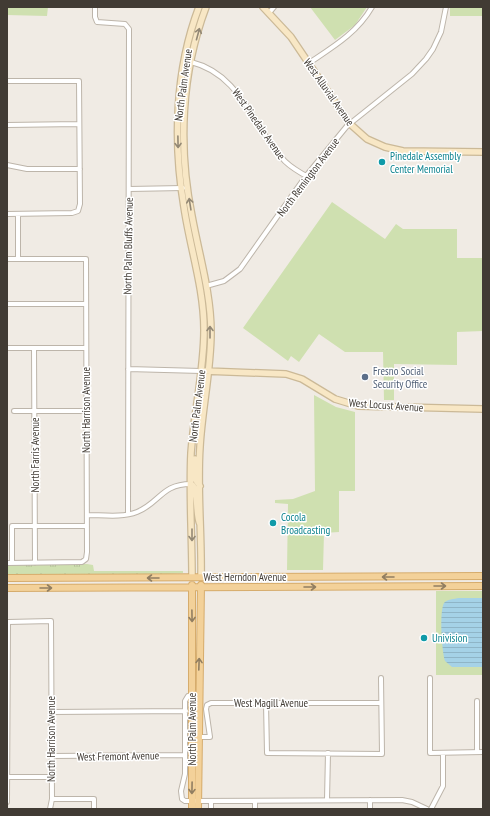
<svg xmlns="http://www.w3.org/2000/svg" width="490" height="816" viewBox="0 0 490 816" font-family="'PT Sans Narrow',sans-serif">
<style>
.grass{fill:#cfe0b0}
.park{fill:url(#park-tufts)}
.water{fill:url(#water-rules)}
.lines{fill:none;stroke-linecap:round;stroke-linejoin:round}
.street-casing{stroke:#bdb5aa;stroke-width:6}
.secondary-casing{stroke:#cbb997;stroke-width:8}
.primary-casing{stroke:#d6ac6c;stroke-width:8}
.street{stroke:#fff;stroke-width:4}
.secondary{stroke:#f8e7c5;stroke-width:5.5}
.primary{stroke:#f3d199;stroke-width:6}
.oneway{stroke:#938875}
.oneway2{stroke:#917e61}
.culture-dot{fill:#0f9aa8;stroke:#fff;stroke-width:1.5}
.service-dot{fill:#5c6f8a;stroke:#fff;stroke-width:1.5}
.labels{text-anchor:middle;stroke-width:3;stroke-linejoin:round;paint-order:stroke}
.street-label{font-size:11px;fill:#413b34;stroke:#fff}
.culture-label{font-size:11px;fill:#0d838f;stroke:#fff;text-anchor:start}
.service-label{font-size:11px;fill:#4e5e75;stroke:#fff;text-anchor:start}
</style>
<defs>
<pattern id="park-tufts" width="24" height="20" patternUnits="userSpaceOnUse"><rect width="24" height="20" fill="#cfe0b0"/><path d="M3 7l-1-3M5 7V3M7 7l1-3M15 17l-1-3M17 17v-4M19 17l1-3" fill="none" stroke="#b3c198"/></pattern>
<pattern id="water-rules" width="6" height="5" patternUnits="userSpaceOnUse"><rect width="6" height="5" fill="#a5d2e7"/><path d="M0 2.5h6" fill="none" stroke="#8fb5c7"/></pattern>
</defs>
<rect width="100%" height="100%" fill="#f0ebe4"/>
<path class="grass" d="M7,7H48L47,16L7,15Z
M310,7H367L355,25L335,40Z
M450,7H483V16H450Z
M332,202L385,239L396,224L403,229H457V258H483V331L457,332V365L394,364V400H384L383,352H345L319,334L299,362L291,356L288,361L243,328Z
M314,395L336,407L355,412V491H339V532L324,533L323,570H287L288,504L275,503V500L293,499L315,491Z
M436,591H483V675H436Z"/>
<path class="park" d="M87,564L93,565L94,571H183V573L168,574L7,575V565Z"/>
<path class="water" d="M459,598H483V667H452L445,661C442,652 439,612 444,603C447,599 454,599 459,598Z"/>
<g class="lines">
<defs>
<path id="street" d="M95,7V17L97,22L125,24L129,29L128,514
M269,13L274,7
M191,62C240,74 252,124 282,158C288,166 298,171 306,176
M309,63C333,47 357,33 372,7
M7,81H79L80,204L78,211L72,213L7,214
M7,125L79,124
M7,165L27,169H80
M129,189L183,188
M18,214V259
M7,259H86L87,552L86,559L82,562L7,563
M206,286L224,281L240,269L306,176L347,126L412,74L426,59L433,49L441,32L446,7
M7,304H86
M7,348H86
M34,348L35,563
M128,369L201,371
M14,411H86
M87,515C102,515 122,518 137,512C160,503 161,484 191,484
M12,563V526H87
M430,678V753L483,752
M193,696H188L185,701V774L181,791L182,799L185,801L402,800L412,802L427,809
M266,703L267,753L382,754L381,678
M51,712L186,711
M199,737H210L206,709L207,705L211,703H381
M477,752V701
M51,756L185,755
M8,777H51
M52,799H94V809
M327,800L328,753
M255,801V809
M7,802L8,622L51,621L52,799L50,809
M211,809V801
M370,809V800
M431,809L443,786V753"/>
<path id="secondary" d="M263,7L291,37L349,123L367,139L385,147L403,151L483,152
M205,371L286,374L302,379L335,399L358,406L483,409
M195,459V479L200,486
M191,484C199,488 195,514 200,524
M192,577C192,536 189,494 191,453C194,412 204,371 204,330C204,288 190,248 184,207C173,142 175,70 199,7
M201,577C202,534 197,490 200,447C202,409 211,371 211,332C211,293 199,255 192,216C178,148 181,73 206,7"/>
<path id="primary" d="M7,578L483,576
M192,585V809
M7,588L483,586
M198,809L201,585"/>
</defs>
<use href="#street" class="street-casing"/>
<use href="#secondary" class="secondary-casing"/>
<use href="#primary" class="primary-casing"/>
<use href="#street" class="street"/>
<use href="#secondary" class="secondary"/>
<use href="#primary" class="primary"/>
</g>
<defs><path id="oneway-shaft" d="M-6 0H5M1.5-3L5.5 0L1.5 3" fill="none" stroke-width="1.6" stroke-linecap="round" stroke-linejoin="round"/></defs>
<g class="oneway">
<use href="#oneway-shaft" transform="translate(198 34) rotate(-75)"/>
<use href="#oneway-shaft" transform="translate(178 142) rotate(89)"/>
<use href="#oneway-shaft" transform="translate(190 204) rotate(-99)"/>
<use href="#oneway-shaft" transform="translate(210 332) rotate(-90)"/>
<use href="#oneway-shaft" transform="translate(192 535) rotate(90)"/>
</g>
<g class="oneway2">
<use href="#oneway-shaft" transform="translate(388 577) rotate(180)"/>
<use href="#oneway-shaft" transform="translate(153 578) rotate(180)"/>
<use href="#oneway-shaft" transform="translate(440 586)"/>
<use href="#oneway-shaft" transform="translate(310 587)"/>
<use href="#oneway-shaft" transform="translate(46 588)"/>
<use href="#oneway-shaft" transform="translate(192 616) rotate(89)"/>
<use href="#oneway-shaft" transform="translate(199 664) rotate(-88)"/>
<use href="#oneway-shaft" transform="translate(192 788) rotate(91)"/>
</g>
<g class="culture-dot">
<circle cx="382" cy="162" r="4"/>
<circle cx="273" cy="523" r="4"/>
<circle cx="424" cy="638" r="4"/>
</g>
<circle class="service-dot" cx="365" cy="377" r="4"/>
<g class="labels">
<g class="street-label">
<text transform="translate(183 85) rotate(-82)" y="4">North Palm Avenue</text>
<text transform="translate(329 92) rotate(55)" y="4">West Alluvial Avenue</text>
<text transform="translate(259 124) rotate(55)" y="4">West Pinedale Avenue</text>
<text transform="translate(308 177) rotate(-53)" y="4">North Remington Avenue</text>
<text transform="translate(128 246) rotate(-89)" y="4">North Palm Bluffs Avenue</text>
<text transform="translate(386 405) rotate(4)" y="4">West Locust Avenue</text>
<text transform="translate(197 406) rotate(-83)" y="4">North Palm Avenue</text>
<text transform="translate(86 410) rotate(-90)" y="4">North Harrison Avenue</text>
<text transform="translate(35 455) rotate(-90)" y="4">North Farris Avenue</text>
<text x="245" y="581">West Herndon Avenue</text>
<text x="271" y="707">West Magill Avenue</text>
<text transform="translate(192 729) rotate(-90)" y="4">North Palm Avenue</text>
<text transform="translate(51 739) rotate(-90)" y="4">North Harrison Avenue</text>
<text transform="translate(118 756) rotate(-1)" y="4">West Fremont Avenue</text>
</g>
<g class="culture-label">
<text x="390" y="160">Pinedale Assembly<tspan x="390" dy="13">Center Memorial</tspan></text>
<text x="281" y="521">Cocola<tspan x="281" dy="13">Broadcasting</tspan></text>
<text x="432" y="642">Univision</text>
</g>
<g class="service-label">
<text x="373" y="375">Fresno Social<tspan x="373" dy="13">Security Office</tspan></text>
</g>
</g>
<rect width="490" height="816" fill="none" stroke="#413b34" stroke-width="16"/>
</svg>
